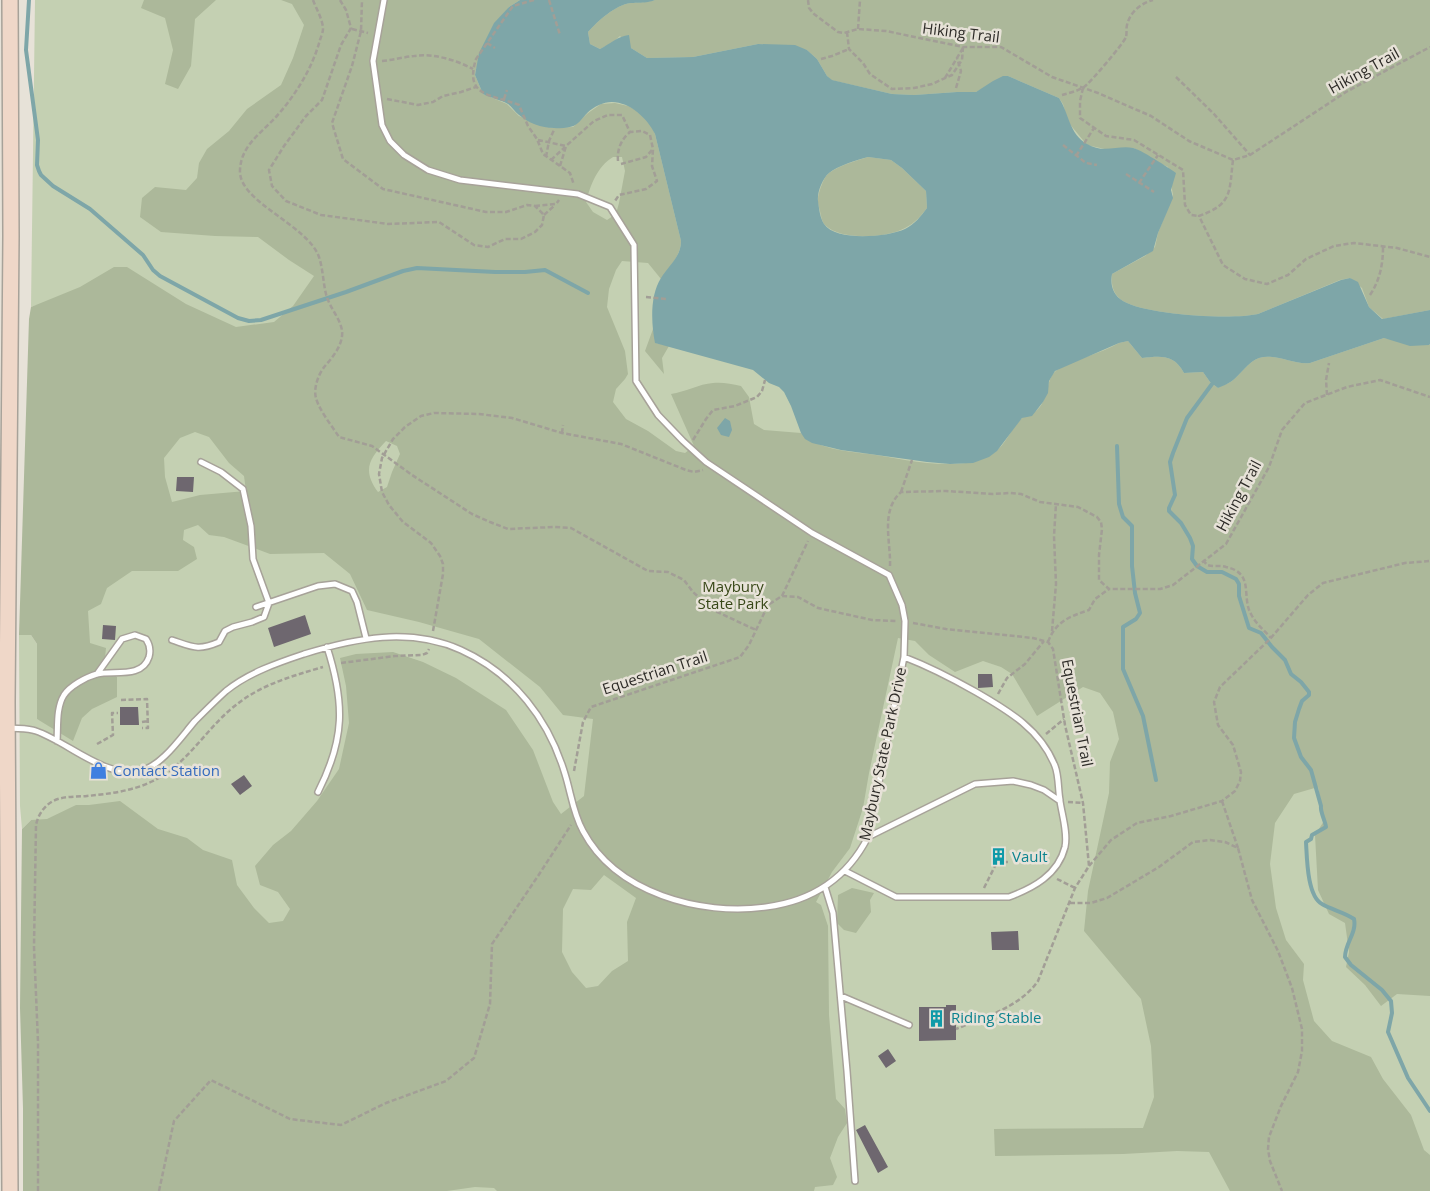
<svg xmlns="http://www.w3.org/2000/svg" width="1430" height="1191" viewBox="0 0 1430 1191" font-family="'Open Sans',sans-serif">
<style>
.green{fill:#c4d0b2}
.forest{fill:#acb89a;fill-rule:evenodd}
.water{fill:#7ea6a8;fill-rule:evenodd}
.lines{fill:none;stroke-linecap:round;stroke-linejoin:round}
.stream{stroke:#7ea6a8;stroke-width:4}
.building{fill:#6e676f}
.lane-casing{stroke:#a7a299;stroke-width:8}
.secondary-casing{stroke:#a7a299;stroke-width:18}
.path{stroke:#a29e96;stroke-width:2.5;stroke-dasharray:5 2.5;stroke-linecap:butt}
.lane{stroke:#fff;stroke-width:5}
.secondary{stroke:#efd7c8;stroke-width:15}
.labels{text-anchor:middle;stroke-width:5;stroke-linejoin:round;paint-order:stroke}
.street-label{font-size:15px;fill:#2d2b27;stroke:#e7e2d8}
.park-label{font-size:15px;fill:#374717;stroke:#e7e2d8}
.shop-label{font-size:15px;fill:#366cbe;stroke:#e7e2d8;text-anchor:start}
.culture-label{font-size:15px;fill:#0d838f;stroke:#e7e2d8;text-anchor:start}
</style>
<rect width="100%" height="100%" fill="#e7e2d8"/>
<path class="green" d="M35,0H1430V1191H43L31,820L22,829L20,806L19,635H31L37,644V719L40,720L37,305L31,307Z"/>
<path class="forest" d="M144,0H216L195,19L191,66L178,89L165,84L173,50L165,18L141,8Z
M281,0H520L509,7L476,69L475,75L483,94L507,104L519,116L552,128L573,127L588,113L601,104L615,103L628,106L638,111L650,123L655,134L681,241C681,256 669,267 661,279L648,263L622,261L616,270L609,289L607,307L625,351L628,374L625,379L616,389L613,402L626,419L648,431L676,451L685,453L694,446L671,394C685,392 699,384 713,383C723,382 731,384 741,386L749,397L754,424L764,430L801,433C813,448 850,452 869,454C905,459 964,475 995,452C1006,444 1011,429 1021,419C1025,415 1033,414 1037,410C1050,398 1045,378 1057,370C1076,358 1100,354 1119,343L1128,341L1142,358C1161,356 1174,354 1184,373L1203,372L1210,382L1218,388C1222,385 1228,384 1232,381C1241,374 1248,362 1259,358C1276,353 1293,365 1310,363L1384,338L1429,345L1430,344V996L1397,994L1381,1006L1365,985L1346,967L1349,952L1345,923L1329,914L1318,890L1315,835L1324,821L1318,787L1294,794L1275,823L1270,864L1276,908L1286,940L1304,964L1303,980L1314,1021L1332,1041L1371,1057L1383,1079L1411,1115L1424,1150L1430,1155V1191H1230L1209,1152L1177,1151L1123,1154L995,1156L994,1129L1143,1128L1154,1097L1151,1046L1141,999L1084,931L1088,891L1109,793L1110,762L1119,739L1113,712L1100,693L1083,687L1037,716L1012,674L1001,667L983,661L955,672L929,655L915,641L898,638L869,773L863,808L850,848L832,872L816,902L821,905L828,926L829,1015L836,1099L845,1109L847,1123L838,1137L830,1158L837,1177L833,1185L815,1187L814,1191H497L494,1188L475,1187L447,1191H23V1108L20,1008L22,829L31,820L47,819L76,805H89L120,801L158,829L187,838L203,850L232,860L237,885L254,908L269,923L283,921L290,909L278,892L260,885L255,866L273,845L291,831L317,801L339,769L349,723L346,686L340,658L356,654L393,652L423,662L456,678L506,710L533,750L553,802L561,814L584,796L593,719L563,715L540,687L479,639L419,622L367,610L350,574L324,553L270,554L224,537L209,535L198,525L184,530L183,540L194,547L197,559L178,571H132L107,588L101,604L88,611L90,643L106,648L104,668L117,677V697L92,709L82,718L73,741L37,719V644L31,635H19L29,319L31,307L80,287L114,267H127L186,304L236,327L274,322L293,306L314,276L289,260L258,237L215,236L161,232L140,217L142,198L155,187L186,190L197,178L199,163L207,149L229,131L247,109L281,85L293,58L304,25L292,4ZM613,157H622L625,171L619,203L616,214L607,220L593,212L586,202C591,184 597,167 613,157ZM195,432L209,437L229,463L244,476L246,491L200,495L172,502L165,477L164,458L180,438ZM386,441L397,446L400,454L392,472L387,487L378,492C362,470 369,459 386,441ZM604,875L636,898L627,922L628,961L612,971L598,986L586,988L572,972L562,952L563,909L573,889L591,890Z
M655,0H1430V310L1383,319L1369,307L1362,288L1350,278L1340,280L1258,314C1232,320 1146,315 1123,301C1113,295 1111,285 1112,274L1145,256L1155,247L1158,233L1173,195L1168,167L1157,162L1134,148L1109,150L1087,145L1068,122L1063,104L1059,98L1008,76L976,92H957L914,95L892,94L831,80L827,76L817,59L807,50L758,44L693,57L647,58L631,48L620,36L612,43L600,49L590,44L588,32C598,21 615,5 631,3C641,2 644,3 655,0Z
M868,157L891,160L902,168L926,191L927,208C921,216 915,223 905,228C887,238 841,241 825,225C822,222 821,216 820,211C818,205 817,199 819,193C821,186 824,177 829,173C840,165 856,161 868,157Z
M653,329L656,343L669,346L662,358L664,374L645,351Z
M852,888L874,893L870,900L871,912L856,933L844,930L837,923L838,895Z"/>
<path class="water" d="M520,0H655C644,4 641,2 631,3C615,5 598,21 588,32L590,44L600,49C610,44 618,36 629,35L631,48L647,58L693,57L758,44L795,45L807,50L817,59L827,76L832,80L892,94L914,95L957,92H976L993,81L1003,76H1008L1059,98C1069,113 1069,134 1087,144C1103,154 1118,145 1133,148C1138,148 1171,169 1176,173L1171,190L1173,198L1158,233L1153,251L1112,274C1110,285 1113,295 1123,301C1146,315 1232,320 1258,314L1341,280L1350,278L1358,282L1369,307L1382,319L1430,310V344L1429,345L1410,346L1384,338L1310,363C1293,365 1276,353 1259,358C1248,362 1241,374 1232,381C1228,384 1222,386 1218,388L1210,382L1203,372L1184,373C1174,354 1161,356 1142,358L1128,341L1119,343L1055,371L1049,381L1048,393L1043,402L1032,416L1022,418L997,451L989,457L973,463L950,464L927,462L841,450L812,443L805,439L801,433L791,406L784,392L779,387L769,383L753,370L655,343C651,323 650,295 661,278C669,265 681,257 681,241L655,134C646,115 621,94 599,105C577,115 586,130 554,128C541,128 529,123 519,115C515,112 512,107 508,104C501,100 491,98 483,94L475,75L479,53L494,23L509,7ZM868,157L891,160L902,168L926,191L927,208C921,216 915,224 905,229C888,237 836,242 824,224C820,218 819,208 818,201C817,193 822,179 829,173C837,166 857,160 868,157Z
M725,418L730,421L732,430L729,437L721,435L717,428Z"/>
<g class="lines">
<path class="stream" d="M29,0L26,50L38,140L37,165L39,171L41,175L53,186L90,209L143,255L153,270L160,276L238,318L249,321L261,320L346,292L403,271L417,268L495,272H525L545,270L588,293
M1212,384L1187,418L1173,453L1170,462L1175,495L1169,508V511L1181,523L1190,538L1193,546L1192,559L1197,566L1207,572H1222L1236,579L1239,584V596L1249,628L1261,633L1272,647L1285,660L1291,674L1301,682L1309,692V695L1302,701L1299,709L1295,722L1294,738L1301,757L1311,770L1321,806C1320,812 1325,820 1326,827L1312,835L1311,839L1306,842C1307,858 1307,896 1322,904C1332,910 1344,912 1354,919C1357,933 1345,943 1345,957L1351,965L1382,990L1391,1001L1392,1013L1388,1032L1408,1078L1430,1111
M1117,446L1119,504L1123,517L1132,526V566L1135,593L1140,613L1136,619L1123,627V669L1143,716L1156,780"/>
</g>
<path class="building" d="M177,477H194L193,492L176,491Z
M305,615L311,634L274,647L268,628Z
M103,625L116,626L115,640L102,639Z
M978,674H992L993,687L978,688Z
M120,707H138L139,725H120Z
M244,775L252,786L240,795L231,784Z
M1018,931L1019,950H992L991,932Z
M946,1005H956V1040L919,1041V1007H946Z
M888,1049L896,1061L886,1068L878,1056Z
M865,1125L888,1167L878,1173L856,1130Z"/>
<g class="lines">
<defs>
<path id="lane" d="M256,607L318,586L335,584L352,591L357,602L366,638
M172,640C193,647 198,651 219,642L225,631L233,627L252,622L264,617L269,603L253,559L251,526L243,489L221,472L201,462
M904,657C930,667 953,679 976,692C1009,711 1041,730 1055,766C1059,776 1058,790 1060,800
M9,728C18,729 28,728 36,731C68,742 104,778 140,771C162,766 181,737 195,721C205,711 216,700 226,691C248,673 277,663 304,654C356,638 409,627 461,650C514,674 549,720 565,774C571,793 573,813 583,831C616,893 700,916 766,907C812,901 847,878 868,837L904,657L905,621L902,605L889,575L812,533L706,462L683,441L658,415L636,381L634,245L610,207L578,194L460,180L428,170L404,155L390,141L382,125L373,61L384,0
M57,741C58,726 56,708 64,695C70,686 86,677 97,674C113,670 142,679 149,657C151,650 150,645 146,639L135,635L122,639L97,674
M318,792C345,739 345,703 327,647
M845,871L896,897H1009C1033,888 1058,875 1065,847C1068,833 1062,815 1060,801L1044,790L1031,785L1013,781L975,784L868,837
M825,887L833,913L847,1071L855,1181
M841,996L909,1025"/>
<path id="secondary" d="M10,0L11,236L7,702L10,1191"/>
</defs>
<use href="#lane" class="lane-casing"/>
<use href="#secondary" class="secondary-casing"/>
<path class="path" d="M313,0C316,8 323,20 323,29C323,32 321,37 320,40C312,69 295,96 275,118C260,134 241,146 240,170C238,202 308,225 319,257C323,269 323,282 326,294C329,308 344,322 342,336C341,347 332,358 325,366C319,373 313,388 316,398C319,410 332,426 339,437L372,446L412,475L472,514L490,522L508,529L554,527L571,528L648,571L668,572L684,580L693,592L713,610L756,630
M340,0L346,10L351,28L341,45L322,100L306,116L284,146L269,170L272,186L286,201L321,215L388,224L439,222L474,245L488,247L505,239H521L535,232L542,225L544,215L535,206L527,205L506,212H486L383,189L343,159L332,123L352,66L361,31L362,0
M534,0L513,6L476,59C464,97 491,94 519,105L528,126L537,139L543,154L570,173L574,185
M549,0L560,35
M808,0L809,8L814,14L838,32L844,33L858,29L886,31L963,47H1001L1052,77L1098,93L1151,116L1189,141L1233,160L1250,155L1346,92L1430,47
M352,29L368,33
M858,29L860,0
M847,32L849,49L863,63L870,74L892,89L914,88L932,84L952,75L962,60L963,47
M487,43L495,48
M821,59L832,56L849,49
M382,61C393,60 404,57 414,56C433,53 456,60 473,69
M1176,77L1214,114L1250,155
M945,78L963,48
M956,88L961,71L957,58
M1083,88L1080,101V118L1106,136L1134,140L1183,170L1185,205L1191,215L1199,216
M1062,95C1069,93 1078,91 1084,87C1090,83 1124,43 1126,37C1127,34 1126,29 1127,25C1130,12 1141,3 1153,0
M387,99L418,105L433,102L443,96L461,92L476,87
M504,99L507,90
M538,140L566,146
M1063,145L1086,163L1097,165
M1076,156L1094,128
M546,157L549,141L554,130
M551,160L565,147
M1233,160C1229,192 1233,204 1199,216L1223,265L1245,279L1267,284L1288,275L1306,259L1334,246L1354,243L1397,248L1430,257
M618,161C617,149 621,140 630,132
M621,164L646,157L652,150
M560,166L566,146L594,121L608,115H622L630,132L642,131L650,135L653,149L652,166L657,181L646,189L619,195L615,201
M1126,174L1154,192
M1139,183L1158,155
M535,206L556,204L559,200
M544,215L555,205
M1370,295C1380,280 1383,264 1383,247
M646,297L666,299
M1327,395L1326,380L1329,363
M562,433L563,425
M693,440L706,419L713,410L735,406L757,397L762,391L765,380
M901,492L912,460
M1203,560L1207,565C1214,567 1220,565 1226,567C1255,573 1241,597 1251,614C1256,624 1264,630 1271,638
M890,566C891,542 880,511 901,492L946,491L993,494L1010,493L1021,494L1040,502L1078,507L1097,517L1101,522L1102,529L1099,555V580L1109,589H1160L1173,585L1226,544L1269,467L1282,430L1305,403L1347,387L1380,380L1430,397
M782,596L808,541
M913,623L946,629L1033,638L1048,642L1053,649L1065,725L1083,803L1089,866L1075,888L1038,981C1020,1007 985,1017 956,1029
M433,631L443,574V564L440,556L431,543L403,522L389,505L382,492L379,474L382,458L393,439L405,427L421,416L434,413L479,414L512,418L562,433L621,444L686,470L694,472L703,470
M1052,631L1056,584L1054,536L1056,504
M1048,642C1056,621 1069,617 1089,610L1095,599L1109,589
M341,663L395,656L422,655L427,653L429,649
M998,694L1007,678L1025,664L1044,641
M121,700L147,699L148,728H142
M142,722L148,721
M1046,734L1064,719
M97,744L113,735L112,713H118
M574,771L583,722L591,707L740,657L749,645L768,605L782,596L798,597L818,608L872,620L897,621
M1222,801L1238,848
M1068,802L1083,803
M1089,866L1111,840L1137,823L1171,816L1222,801L1235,791L1240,781L1241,772L1233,745L1218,725L1214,702L1220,687L1270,639L1308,595L1323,583L1405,563L1430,561
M1057,879L1075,888
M984,888L997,862H1008
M1070,903H1091L1107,898L1159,867L1193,842L1210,840L1225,842L1238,848L1252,900L1278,951L1292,988L1302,1029V1051L1298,1072L1281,1106L1269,1137L1268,1149L1270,1161L1282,1191
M38,1191V1042L34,947L36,825C38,815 44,806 53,801C63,796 75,797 87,796C108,794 133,791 153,781C186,765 204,732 231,709C259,685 289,677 323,667
M159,1191L174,1121L211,1080L290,1119L341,1125L386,1103L446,1081L474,1058L490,1004L492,944L538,876L571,825"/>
<use href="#lane" class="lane"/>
<use href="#secondary" class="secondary"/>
</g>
<defs>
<symbol id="shop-bare" viewBox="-9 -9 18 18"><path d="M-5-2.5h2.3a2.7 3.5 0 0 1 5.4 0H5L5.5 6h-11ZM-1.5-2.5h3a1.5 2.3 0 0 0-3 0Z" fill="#3f7fe0" stroke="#e7e2d8" stroke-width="2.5" paint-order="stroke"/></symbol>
<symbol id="building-bare" viewBox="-9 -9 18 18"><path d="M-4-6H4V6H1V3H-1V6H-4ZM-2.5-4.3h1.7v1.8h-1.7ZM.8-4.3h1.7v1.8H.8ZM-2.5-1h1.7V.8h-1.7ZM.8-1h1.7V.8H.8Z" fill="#0f9aa8" stroke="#e7e2d8" stroke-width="2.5" paint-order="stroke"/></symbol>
</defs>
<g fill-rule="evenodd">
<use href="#shop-bare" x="86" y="758" width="25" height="25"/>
<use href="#building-bare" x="986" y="844" width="25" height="25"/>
<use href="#building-bare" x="924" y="1006" width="25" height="25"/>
</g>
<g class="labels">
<g class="street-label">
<text transform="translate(961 33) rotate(7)" y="5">Hiking Trail</text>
<text transform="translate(1364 71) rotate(-29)" y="5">Hiking Trail</text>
<text transform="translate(1239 496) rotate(-62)" y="5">Hiking Trail</text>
<text transform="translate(655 673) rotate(-18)" y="5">Equestrian Trail</text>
<text transform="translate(1077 713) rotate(79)" y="5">Equestrian Trail</text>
<text transform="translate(883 754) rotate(-78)" y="5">Maybury State Park Drive</text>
</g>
<g class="park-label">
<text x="733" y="592">Maybury<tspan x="733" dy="17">State Park</tspan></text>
</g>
<g class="shop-label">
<text x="113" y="776">Contact Station</text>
</g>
<g class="culture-label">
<text x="1012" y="862">Vault</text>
<text x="951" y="1023">Riding Stable</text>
</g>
</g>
</svg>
